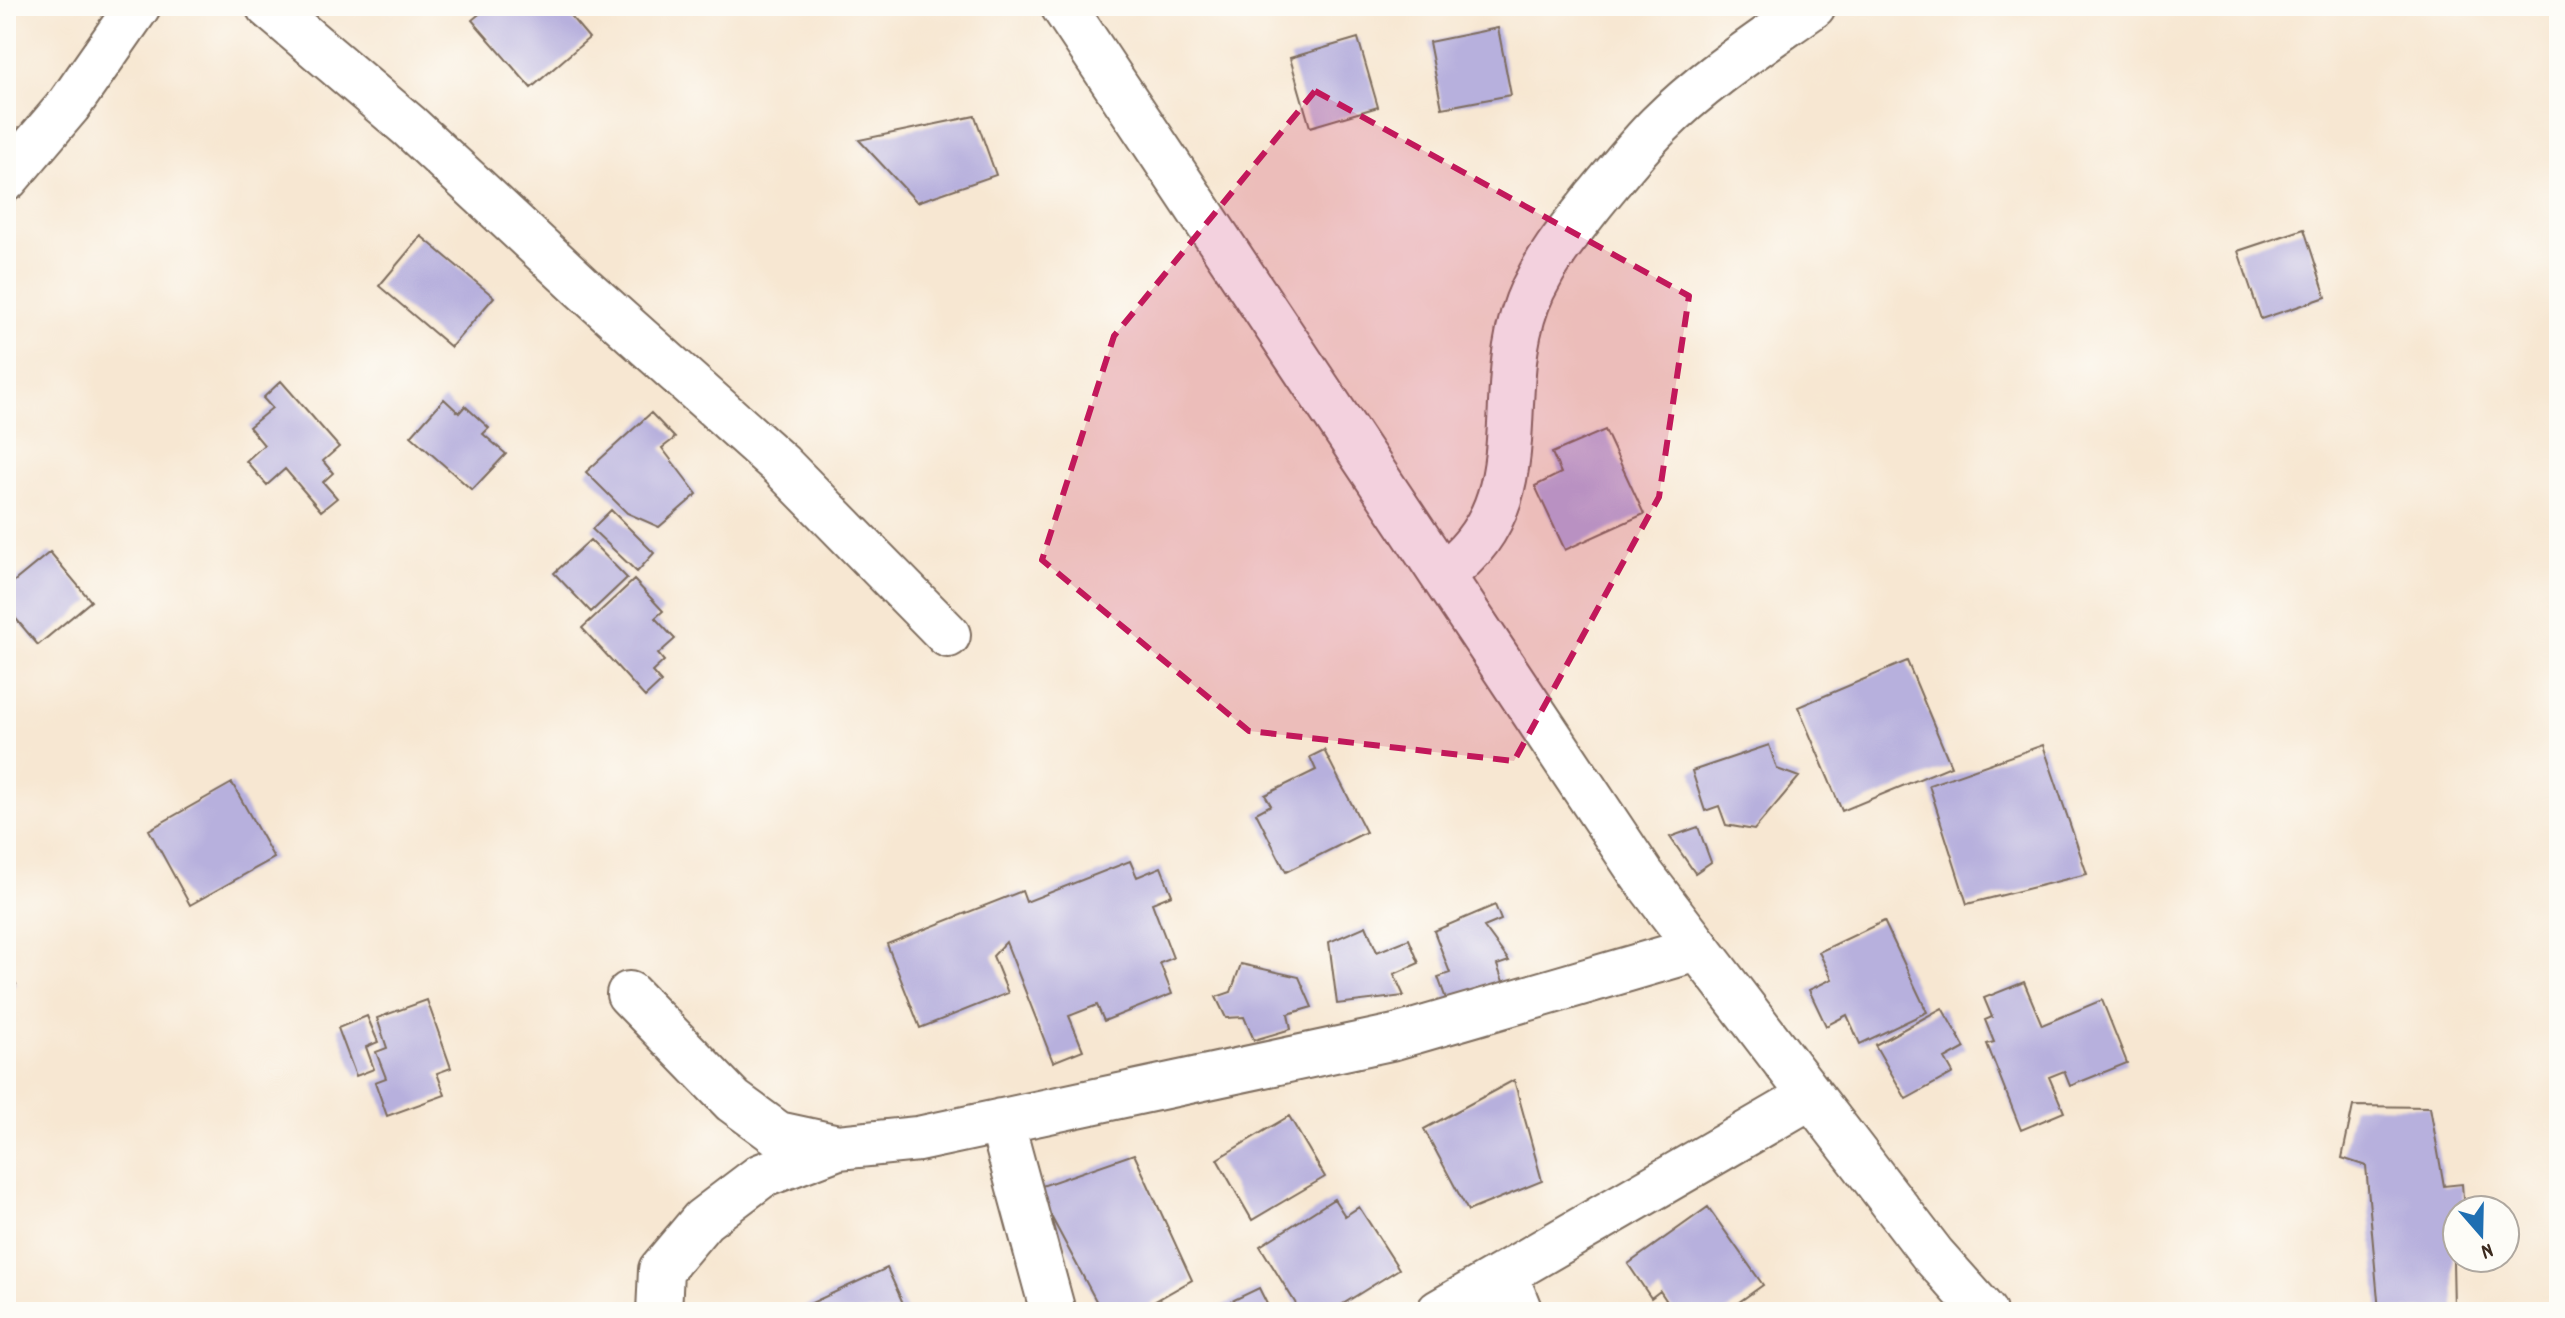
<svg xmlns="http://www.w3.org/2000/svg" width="2565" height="1318" viewBox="0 0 2565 1318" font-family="Dekko,sans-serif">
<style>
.building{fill:#b7b0dd}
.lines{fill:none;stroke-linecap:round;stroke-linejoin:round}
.minor-casing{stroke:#7d6c5d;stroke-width:48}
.minor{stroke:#fff;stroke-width:44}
.marked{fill:#c2185b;fill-opacity:0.2;stroke:#c2185b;stroke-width:6;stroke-dasharray:16 10;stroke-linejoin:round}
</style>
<rect width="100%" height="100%" fill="#fdfcf7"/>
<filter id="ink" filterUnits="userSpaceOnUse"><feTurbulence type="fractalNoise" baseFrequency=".0125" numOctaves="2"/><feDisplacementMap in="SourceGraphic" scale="16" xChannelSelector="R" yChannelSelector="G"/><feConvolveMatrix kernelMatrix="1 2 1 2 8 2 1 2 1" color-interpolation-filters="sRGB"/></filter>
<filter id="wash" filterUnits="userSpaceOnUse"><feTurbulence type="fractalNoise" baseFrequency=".006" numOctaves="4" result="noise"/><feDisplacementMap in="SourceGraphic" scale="32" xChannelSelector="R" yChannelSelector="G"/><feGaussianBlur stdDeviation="1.8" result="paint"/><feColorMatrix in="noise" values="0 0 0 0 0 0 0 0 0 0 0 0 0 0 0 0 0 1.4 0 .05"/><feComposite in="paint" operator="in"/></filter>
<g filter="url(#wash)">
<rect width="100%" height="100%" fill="#f7e7d2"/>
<g id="blocks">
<path class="building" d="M489,6H562L589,38L531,88L472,20Z
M1498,28L1511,95L1442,108L1429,42Z
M1358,38L1378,107L1310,127L1290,58Z
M975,116L996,175L917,202L859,140Z
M2304,229L2326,297L2261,319L2238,251Z
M421,236L494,297L451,347L379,286Z
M281,381L339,447L323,461L333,473L323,482L337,498L321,511L285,469L267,485L246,461L264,445L249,427L272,408L263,398Z
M444,399L459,413L465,406L489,428L483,434L506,454L472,490L411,436Z
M651,413L675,438L662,448L697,494L659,527L627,513L586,472Z
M1605,430L1644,514L1565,550L1535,486L1561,473L1552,453Z
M611,510L654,553L637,572L592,529Z
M590,540L627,578L591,612L554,573Z
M50,552L91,601L38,645L6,607V588Z
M634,580L663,611L655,618L675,639L658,654L664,661L652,672L661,682L645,697L582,628Z
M1907,661L1951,766L1842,811L1798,707Z
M1769,745L1777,769L1799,777L1754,830L1726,825L1719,806L1705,811L1692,771Z
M2043,745L2087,874L1967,904L1929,785Z
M1324,750L1366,832L1286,872L1256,813L1271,805L1265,795L1316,770L1310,757Z
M232,783L274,858L190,905L149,830Z
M1698,827L1711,862L1695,873L1670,837Z
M1130,861L1137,877L1161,867L1172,895L1152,903L1173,958L1160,963L1172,994L1104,1021L1097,1005L1069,1016L1083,1050L1053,1062L1006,942L993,956L1008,993L920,1028L887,944L1022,891L1026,902Z
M1495,905L1501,920L1484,927L1509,961L1497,965L1505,987L1449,1007L1438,977L1450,973L1434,931Z
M1884,921L1927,1012L1860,1044L1847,1015L1826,1026L1809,990L1832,979L1819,952Z
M1366,926L1377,952L1409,939L1419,963L1394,974L1404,996L1337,1004L1329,942Z
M1241,964L1299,977L1312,1007L1288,1014L1291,1029L1254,1040L1244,1017L1226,1018L1216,997L1231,992Z
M6,972L16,984L6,992Z
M2024,982L2042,1025L2102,1000L2127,1063L2070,1086L2064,1071L2049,1077L2064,1112L2021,1130L1987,1044L1994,1042L1985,1020L1992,1017L1984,998Z
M427,1000L451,1068L437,1073L445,1095L387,1116L375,1082L386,1078L376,1052L387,1048L377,1018Z
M1942,1008L1965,1048L1945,1059L1953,1073L1906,1099L1875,1045Z
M367,1016L378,1042L366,1047L374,1069L356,1076L338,1028Z
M1514,1080L1542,1181L1468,1211L1424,1129Z
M2353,1106L2430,1107L2444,1186L2462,1184L2464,1210H2457V1216L2452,1215L2454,1308L2379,1311L2366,1166L2342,1158Z
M1289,1116L1325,1177L1252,1220L1217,1159Z
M1134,1154L1192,1280L1145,1307L1147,1312H1102L1036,1188Z
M1334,1199L1345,1216L1359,1207L1399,1269L1330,1312H1301L1260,1246Z
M1708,1207L1763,1285L1725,1312H1674L1660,1291L1651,1298L1628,1264Z
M887,1268L907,1312H808L805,1306Z
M1259,1288L1271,1312H1209Z"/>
</g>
</g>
<g filter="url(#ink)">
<use href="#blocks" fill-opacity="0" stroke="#7d6c5d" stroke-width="2"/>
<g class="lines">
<defs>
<path id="minor" d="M268,6L409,126L583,288L781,465L948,635
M1063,6L1642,875L1933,1255L1984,1312
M6,179L69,105L138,6
M1443,574C1546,500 1486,388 1533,289C1551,252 1570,231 1595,199C1616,174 1636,148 1659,125C1705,79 1761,43 1813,6
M629,994L733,1101L778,1134L838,1147L918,1139L1395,1037L1697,949
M1001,1121L1053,1312
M1505,1274L1520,1312
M659,1312L661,1270L703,1220L761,1176L838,1147
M1439,1312L1810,1097"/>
</defs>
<use href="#minor" class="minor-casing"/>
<use href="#minor" class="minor"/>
</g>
</g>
<path class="marked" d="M1315,91L1689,296L1659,497L1514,761L1249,731L1042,560L1114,336Z"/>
<rect width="2565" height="1318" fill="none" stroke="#fdfcf7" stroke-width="32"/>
<g transform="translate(2481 1234) rotate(160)"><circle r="38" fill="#fdfcf7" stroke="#afa8a0" stroke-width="2"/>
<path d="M0-6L14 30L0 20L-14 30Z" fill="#1f6fb2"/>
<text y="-12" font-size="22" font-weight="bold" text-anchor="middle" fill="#3b2a1e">N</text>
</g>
</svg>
